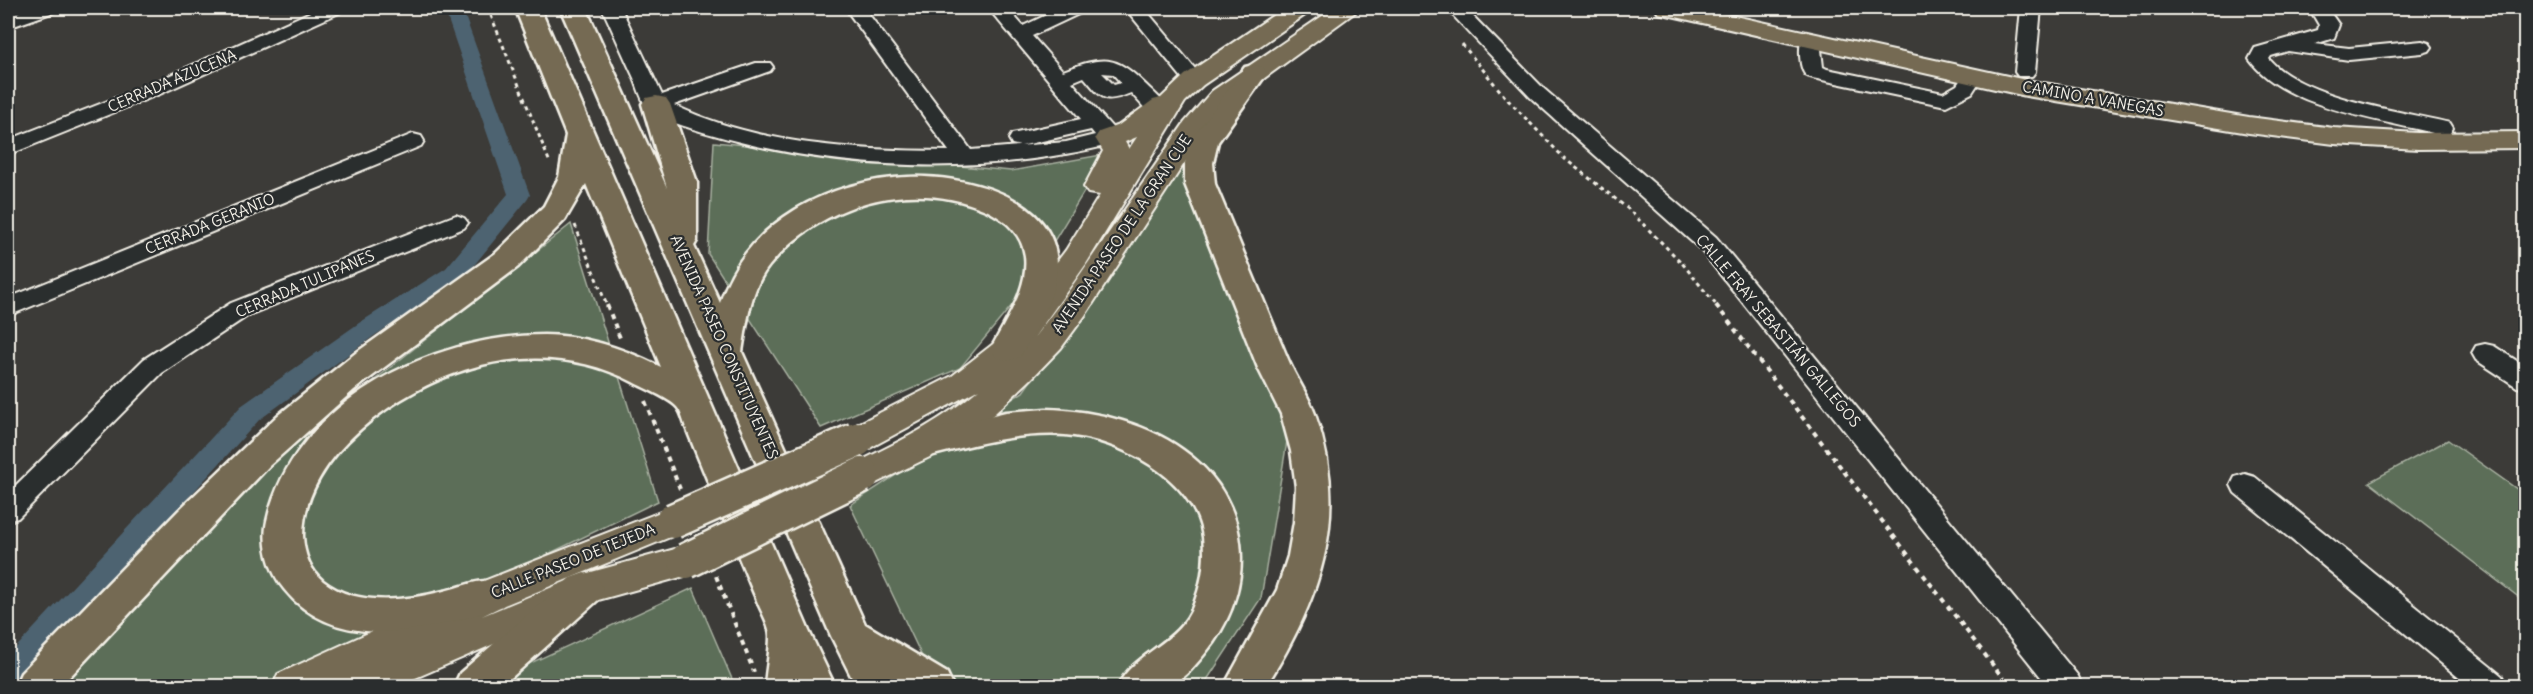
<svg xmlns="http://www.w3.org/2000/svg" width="2533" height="694" viewBox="0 0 2533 694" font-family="Delius,sans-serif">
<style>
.green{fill:#5b6e59;stroke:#a8b0a0;stroke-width:1.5}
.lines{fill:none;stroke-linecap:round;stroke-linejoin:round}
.canal{fill:#4d6371;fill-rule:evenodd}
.minor-casing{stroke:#f4f1e8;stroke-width:4}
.major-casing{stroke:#f4f1e8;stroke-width:4}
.highway-casing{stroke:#f4f1e8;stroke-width:5}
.path-far1{stroke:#f4f1e8;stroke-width:3;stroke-dasharray:4 4;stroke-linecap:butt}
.path{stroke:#f4f1e8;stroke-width:4;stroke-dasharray:5 5;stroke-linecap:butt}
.minor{fill:#2a2d2e;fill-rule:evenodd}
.major{fill:#746b52;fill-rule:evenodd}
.highway{fill:#746b52;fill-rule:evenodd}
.major-bridge-casing{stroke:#f4f1e8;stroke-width:39;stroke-linecap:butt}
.major-bridge{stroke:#746b52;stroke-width:34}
.labels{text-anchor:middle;stroke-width:4.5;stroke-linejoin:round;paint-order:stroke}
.street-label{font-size:15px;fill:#f4f1e8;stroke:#2a2d2e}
</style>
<rect width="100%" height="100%" fill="#3c3b38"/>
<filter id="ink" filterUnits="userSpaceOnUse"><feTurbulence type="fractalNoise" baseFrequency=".0167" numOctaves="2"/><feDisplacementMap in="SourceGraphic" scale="12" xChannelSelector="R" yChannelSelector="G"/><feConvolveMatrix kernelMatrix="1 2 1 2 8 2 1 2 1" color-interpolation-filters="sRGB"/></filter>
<g filter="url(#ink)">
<path class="green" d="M714,142L1011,171L1107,154L1023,292L960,368L821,428L708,254Z
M1184,164L1289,429L1261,598L1203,686H936L850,505L1023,392Z
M571,224L658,501L275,686H62L256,474Z
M2448,440L2525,495V602L2369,482Z
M693,588L735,686H481Z"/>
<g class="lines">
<path class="canal" d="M444,8H462L530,195L527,200L462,280L375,335L259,420L18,685L8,686V656L241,406L359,323L446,268L508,194Z"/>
<defs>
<path id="minor" d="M30,8H57L54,12L8,28V15Z
M319,8H344L341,12L160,94L8,155V140L146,86Z
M602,8H621L662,95L756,63H770L773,67L770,71L674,105C757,145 858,151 949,151L845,8H864L971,150L1066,142L1095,135L1091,130L1020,146L1012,144L1009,139L1012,134L1081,119L988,8H1007L1023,26L1061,8H1085L1083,12L1032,36L1063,71C1103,56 1115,54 1146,85C1154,93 1163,100 1169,109L1166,114H1150L1131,93C1103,104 1103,99 1084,77L1072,82L1117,133L1120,138L1117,143C987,176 842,172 714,135C696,130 659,120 647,107C641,100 638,87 634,78C623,55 613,31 602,8ZM1102,73L1113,74L1121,83L1114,85Z
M1125,8H1144L1201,76L1204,80L1201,84H1187Z
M1446,8H1465L1544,89L1716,237L2078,676L2082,686H2048L1700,249L1530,97Z
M2021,8H2041L2035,72L2032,76H2018L2015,72Z
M2309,8H2327L2339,25L2334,38L2315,44L2349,48L2422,41L2429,43L2432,47L2429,51L2422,53L2349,60L2288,51L2271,56L2269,59C2302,98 2400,111 2450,123L2453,128L2450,133L2442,135C2385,120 2284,109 2249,59L2255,48L2318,30L2319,25Z
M1810,35L1817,37L1820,41L1823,67L1827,69L1943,93L1957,85L1966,72H1980L1983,76L1972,93L1946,106L1822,80C1818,79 1811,78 1807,76C1799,71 1798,44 1803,37Z
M413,134L421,136L424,141L421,146L8,316V298Z
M456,215L464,218L468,223L464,228L249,315L162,373L18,518L8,521V493L144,359L231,303Z
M2485,344L2494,346L2526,367V389L2517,387L2476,360L2472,353L2476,346Z
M2245,474L2255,477L2502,676L2506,686H2469L2235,493L2231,485L2235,477Z"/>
<path id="major" d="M1284,8H1311L1308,13L1203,85L1185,102L1086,264L1033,339L1064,298L1185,122L1212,91L1334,8H1361L1230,103L1204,133L1086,314L1061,348L1031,379L994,414L938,453L874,484L862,488L850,484L845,475L850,466C895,444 941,422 979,389L868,449L856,453L844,449L839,440L844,431L952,376L997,341L1066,250L1100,195L1088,193L1084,187L1103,151L1095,138L1099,132L1119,125L1153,100L1161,98L1185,75ZM1137,137L1129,149L1125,142Z
M1655,8H1698L2026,80L2249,117L2334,128L2418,133L2526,132V148L2418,149L2334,144L2249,133L2026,96L1667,15L1658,13Z
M673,507L685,511L691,521L685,531L502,606L482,616L584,574L686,546L699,550L704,561L699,572L591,602L397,686H337L338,683L331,686H273L278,674L476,584Z"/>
<path id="highway" d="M515,8H540L809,631L835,686H765C766,670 770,653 770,636C770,626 762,613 758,603C744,571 731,538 718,505C707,480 697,455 687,430C684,424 682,412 677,407C669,398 644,388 633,382C584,356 525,352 471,368C401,388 303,455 303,536C304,553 309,569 323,581C356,607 406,601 444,591C465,586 482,576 503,584L508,595L503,606C434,630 337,656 284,589C269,571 262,543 267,521C293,402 432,335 544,335C585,335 625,349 661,367L586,184L565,220L518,267L354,390L269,466L61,686H15L21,673L179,510L277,416L357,352L496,253L544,206L559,177L566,135Z
M560,8H586L667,188L642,104L646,98L656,96L666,98L670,104L697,182V241L694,246L720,303C733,262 759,232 795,210C827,190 871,178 908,177C962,175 1056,195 1057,265C1057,296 1035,331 1020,357L1008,361L996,357L991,349C1005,321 1029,289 1025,256C1022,234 1005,219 986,210C911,177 820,203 769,266C750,289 747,323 742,352L865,624L947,673L953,686H856L831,636Z
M1254,65L1263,67L1267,73L1218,142L1213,163L1215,184C1239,242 1263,299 1287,357C1295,377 1308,394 1315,414C1351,515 1320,600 1266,686H1224L1277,590L1288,556L1294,522L1296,487L1291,451L1281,414L1258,368L1185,184V163L1190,141L1245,67Z
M1046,409C1095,410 1152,424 1191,456C1250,503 1256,583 1213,643C1203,656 1184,682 1167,686C1154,690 1131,688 1118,686C1133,653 1181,643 1194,604C1202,582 1206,561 1203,537C1195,478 1119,439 1065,435C1018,432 971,445 926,457L914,454L908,444L914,434L926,431L1006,412Z
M584,573L598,578L603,589L598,600L502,686H454L460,673L570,578Z"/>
</defs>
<use href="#minor" class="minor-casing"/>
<use href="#major" class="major-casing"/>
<use href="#highway" class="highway-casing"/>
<path class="path-far1" d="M488,8L550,163
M1462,44L1506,98L1565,159L1627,208L1682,263L1717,306
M575,225L607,306"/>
<path class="path" d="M607,305L620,338
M1716,305L2009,686
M645,401L680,489
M716,576L754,672"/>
<use href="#minor" class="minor"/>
<use href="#major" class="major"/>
<use href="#highway" class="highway"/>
<defs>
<path id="major-bridge" d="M673,521L856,440
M686,561L862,475"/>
</defs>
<use href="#major-bridge" class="major-bridge-casing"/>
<use href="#major-bridge" class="major-bridge"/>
</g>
</g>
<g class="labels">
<g class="street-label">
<text transform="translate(172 81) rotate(-23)" y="5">CERRADA AZUCENA</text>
<text transform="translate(2093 99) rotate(10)" y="5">CAMINO A VANEGAS</text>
<text transform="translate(210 224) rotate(-22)" y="5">CERRADA GERANIO</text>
<text transform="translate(1122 234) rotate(-56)" y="5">AVENIDA PASEO DE LA GRAN CUE</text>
<text transform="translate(305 284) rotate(-23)" y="5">CERRADA TULIPANES</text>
<text transform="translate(1778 331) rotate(50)" y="5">CALLE FRAY SEBASTIÁN GALLEGOS</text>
<text transform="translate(724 347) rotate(66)" y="5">AVENIDA PASEO CONSTITUYENTES</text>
<text transform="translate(573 561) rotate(-22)" y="5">CALLE PASEO DE TEJEDA</text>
</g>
</g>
<rect width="2533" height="694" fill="none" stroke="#2a2d2e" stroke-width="30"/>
<rect x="15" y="15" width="2503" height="664" fill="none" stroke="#f4f1e8" stroke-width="2" filter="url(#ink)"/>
</svg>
